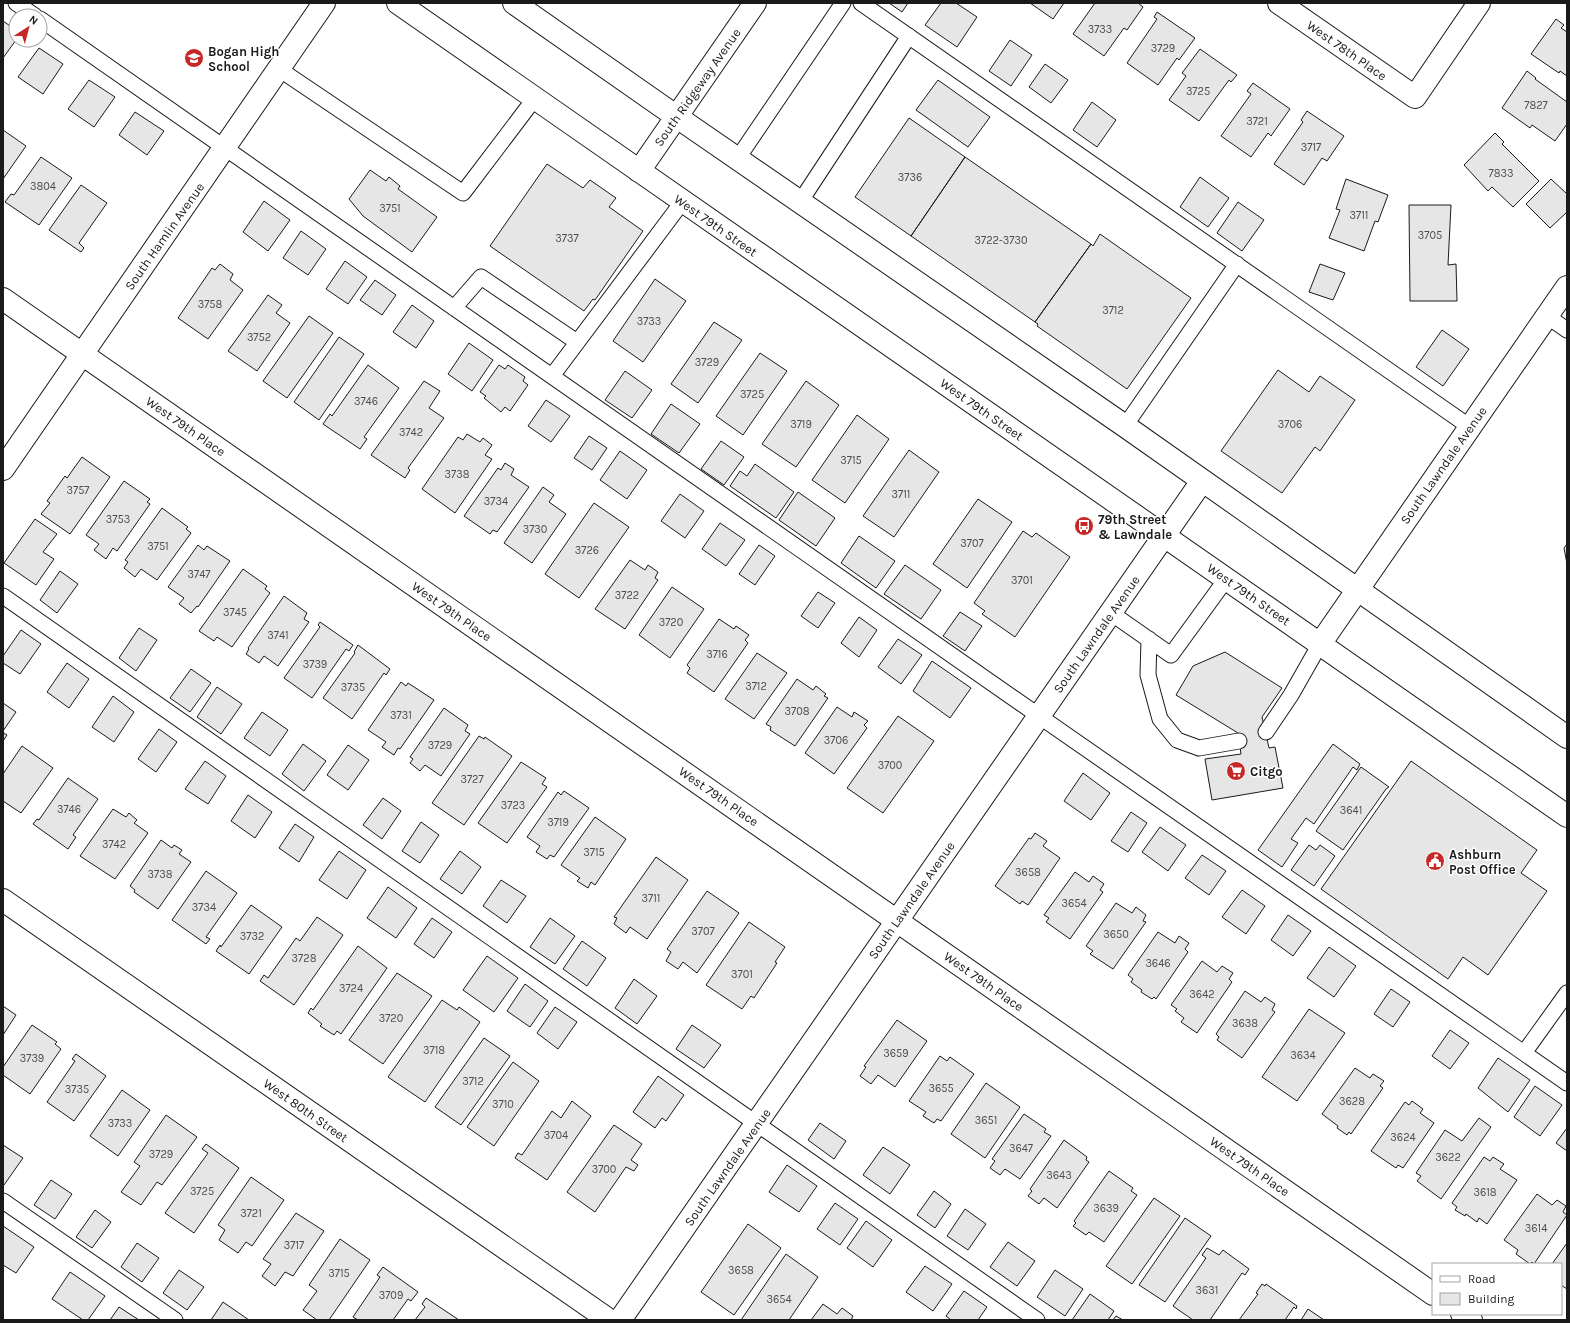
<svg xmlns="http://www.w3.org/2000/svg" width="1570" height="1323" viewBox="0 0 1570 1323" font-family="Karla,sans-serif">
<style>
.building{fill:#e6e6e6;stroke:#1a1a1a}
.lines{fill:none;stroke-linecap:round;stroke-linejoin:round}
.lane-casing{stroke:#1a1a1a;stroke-width:17}
.street-casing{stroke:#1a1a1a;stroke-width:24}
.secondary-casing{stroke:#1a1a1a;stroke-width:24}
.lane{stroke:#fff;stroke-width:15}
.street{stroke:#fff;stroke-width:22}
.secondary{stroke:#fff;stroke-width:22}
.labels{text-anchor:middle;stroke-width:3;stroke-linejoin:round;paint-order:stroke}
.number-label{font-size:11px;fill:#4d4d4d}
.street-label{font-size:13px;fill:#1a1a1a;stroke:#fff}
.poi-label{font-size:13px;font-weight:bold;fill:#1a1a1a;stroke:#fff;text-anchor:start}
</style>
<rect width="100%" height="100%" fill="#fff"/>
<path class="building" d="M889,3H908L902,12Z
M941,3H956L977,17L957,47L925,25Z
M1030,3H1064L1053,19Z
M1095,3H1138L1143,7L1127,30L1124,28L1104,56L1073,34Z
M1157,12L1195,38L1179,60L1177,58L1158,85L1127,63L1157,19L1154,17Z
M1556,19L1564,25L1561,28L1567,32V76L1560,71L1559,73L1531,54Z
M3,21L16,30V40L3,58Z
M1010,40L1032,55L1011,86L989,71Z
M39,48L63,64L43,94L18,77Z
M1200,49L1237,75L1231,82L1229,80L1199,121L1169,100L1186,76L1182,73Z
M1045,64L1068,80L1051,103L1029,87Z
M1527,71L1536,78L1535,79L1567,102V124L1555,141L1532,125L1530,128L1502,108Z
M89,80L115,97L94,127L68,109Z
M938,80L990,117L968,147L916,110Z
M1253,83L1290,109L1271,136L1268,133L1251,157L1221,136L1251,94L1247,91Z
M1092,102L1116,120L1097,147L1073,130Z
M1307,111L1344,136L1327,161L1322,158L1304,185L1274,164L1303,122L1301,120Z
M135,112L164,131L147,155L119,135Z
M909,118L965,157L911,236L855,197Z
M3,130L26,146L3,179Z
M1495,133L1504,142L1502,144L1539,181L1513,207L1492,187L1488,191L1464,165Z
M41,157L72,178L39,225L5,202L11,194L14,195Z
M965,157L1091,244L1035,322L911,236Z
M547,164L583,188L590,180L616,198L609,207L643,231L595,300L593,299L584,311L490,246Z
M370,170L386,181L389,177L400,186L398,189L437,217L412,252L363,216L349,199Z
M1200,177L1229,198L1208,227L1180,207Z
M1346,179L1388,195L1378,222L1375,221L1364,251L1329,238L1340,210L1336,209Z
M1551,179L1567,194V212L1550,228L1526,204Z
M81,185L107,203L79,243L84,248L81,252L49,230Z
M264,201L290,220L268,251L243,232Z
M1238,202L1264,220L1242,251L1217,233Z
M1409,205H1451L1448,265L1456,264L1457,301H1410Z
M301,231L326,249L308,275L283,258Z
M1100,234L1191,298L1127,389L1037,326L1038,324L1035,322L1091,244L1093,246Z
M345,261L367,277L348,304L326,289Z
M220,264L233,274L230,280L243,290L208,339L178,318L212,268L215,270Z
M1320,264L1345,273L1333,300L1309,292Z
M655,279L686,301L643,362L613,341Z
M375,280L396,295L382,315L360,300Z
M268,295L282,305L276,313L290,323L257,371L228,351Z
M412,305L434,321L416,348L393,332Z
M309,316L333,333L287,398L263,381Z
M714,322L742,340L698,403L671,384Z
M1442,330L1469,349L1443,386L1416,367Z
M339,337L364,354L319,420L294,402Z
M469,343L493,360L472,391L448,374Z
M760,353L787,371L743,435L716,416Z
M368,365L399,388L364,437L367,439L360,449L323,424L330,414L332,416Z
M499,365L505,369L508,365L525,377L523,381L528,385L510,411L505,407L501,412L484,398L486,396L480,392Z
M1278,370L1309,392L1320,376L1355,400L1320,451L1315,447L1282,493L1221,451Z
M625,371L652,390L632,418L605,400Z
M424,381L440,391L429,408L444,418L408,468L410,470L405,478L371,455Z
M806,381L839,405L796,467L762,444Z
M546,400L570,416L551,442L528,426Z
M671,404L700,424L679,453L651,434Z
M857,415L889,439L845,503L812,480Z
M467,434L480,442L483,438L492,445L485,455L492,459L455,513L422,489L458,437L463,440Z
M589,436L607,448L592,470L574,458Z
M721,441L744,457L724,485L701,469Z
M909,450L939,472L894,537L863,516Z
M620,451L647,470L627,499L600,480Z
M82,457L110,477L70,534L41,514L50,503L47,501L65,476L67,478Z
M505,463L514,469L511,475L529,487L497,532L493,530L490,534L464,516L498,468L501,470Z
M755,464L794,492L776,518L730,486L740,471L747,476Z
M124,481L150,499L147,502L150,504L117,551L113,548L106,559L94,550L99,544L86,535Z
M543,487L554,495L549,502L566,514L532,563L504,543Z
M798,492L835,518L816,546L779,520Z
M680,494L704,511L685,538L661,521Z
M978,499L1012,522L967,588L933,564Z
M594,503L629,527L579,598L545,574Z
M162,508L188,527L186,529L191,533L157,580L141,569L135,577L124,568L128,562L125,560Z
M35,519L57,534L43,552L54,559L36,585L4,563Z
M720,523L745,540L726,566L702,549Z
M1023,531L1032,537L1036,533L1070,557L1015,637L982,614L985,611L974,603Z
M859,536L895,561L876,588L841,563Z
M1567,544V564L1564,548Z
M198,545L204,550L207,546L230,561L198,607L197,606L191,613L179,604L184,598L168,587Z
M759,545L775,556L755,585L739,574Z
M630,560L645,570L648,565L658,572L655,578L658,580L625,629L595,609Z
M905,565L941,590L921,619L884,594Z
M243,569L267,586L265,589L270,593L232,647L217,637L214,641L199,631Z
M60,571L78,584L57,613L40,600Z
M672,587L704,609L670,658L639,635Z
M818,592L835,603L818,628L801,616Z
M284,596L307,613L304,619L309,622L278,666L264,656L259,663L246,654L249,649L248,648Z
M960,612L982,626L965,651L943,636Z
M859,617L877,630L859,657L841,643Z
M719,619L734,629L736,626L749,635L745,640L748,643L714,692L687,673L690,668L687,665Z
M320,622L353,645L349,651L346,649L312,698L284,678L320,627L318,625Z
M139,628L157,640L136,671L119,658Z
M21,630L41,644L20,674L3,663V656Z
M898,639L922,655L901,684L878,667Z
M358,645L390,669L386,675L384,673L352,719L323,698L355,653L354,652Z
M1225,652L1282,688L1262,717L1269,748L1275,747L1283,788L1212,800L1205,759L1241,754L1238,733L1176,695L1193,666Z
M757,653L787,673L754,719L725,699Z
M932,661L971,688L950,718L913,691Z
M67,663L89,679L69,708L47,692Z
M191,669L211,683L190,712L170,698Z
M797,679L813,690L816,686L826,694L824,696L828,698L795,746L770,730L771,727L766,724Z
M401,682L406,686L408,683L434,700L400,749L398,748L394,755L382,747L386,742L368,730Z
M217,687L242,704L221,734L197,717Z
M113,696L134,712L114,742L92,727Z
M3,703L16,712L3,731Z
M837,707L852,717L854,712L868,721L864,725L867,728L834,774L805,753Z
M444,708L468,725L465,731L470,734L441,776L425,765L420,771L410,763L413,759L410,757Z
M262,712L288,730L270,756L244,738Z
M898,716L934,741L883,813L847,788Z
M159,729L177,742L156,772L138,759Z
M3,733L7,735L3,741Z
M479,736L484,739L485,737L512,756L464,825L432,803Z
M303,744L326,761L304,791L282,774Z
M1333,744L1360,764L1357,770L1353,767L1314,824L1306,818L1291,839L1298,843L1282,867L1258,850Z
M348,745L369,760L348,790L327,775Z
M22,746L53,768L21,813L3,801V774Z
M205,761L226,776L208,804L185,789Z
M1411,761L1537,850L1521,873L1547,891L1488,975L1463,957L1448,979L1321,889Z
M521,762L546,778L542,784L547,787L507,843L478,823Z
M1361,767L1389,787L1386,789L1343,850L1316,831Z
M1083,773L1110,793L1091,820L1064,801Z
M68,778L98,799L73,835L76,837L68,849L33,824L37,819L39,820Z
M564,791L589,808L554,857L550,855L547,859L536,852L540,846L527,837L558,792L561,795Z
M248,795L272,812L255,838L231,821Z
M383,798L401,811L382,839L363,825Z
M113,809L126,817L129,813L137,820L134,823L148,833L115,879L80,856Z
M1131,812L1147,823L1128,852L1111,841Z
M595,817L626,839L595,885L591,882L588,888L577,881L580,878L561,865Z
M421,822L439,835L420,863L402,851Z
M295,824L314,837L299,862L279,848Z
M1160,827L1186,845L1168,871L1142,852Z
M1035,833L1047,841L1043,846L1060,858L1028,905L1022,901L1020,904L995,886L1029,838L1031,839Z
M161,840L172,848L174,845L182,850L179,854L191,862L158,909L134,892L135,890L130,886Z
M1309,845L1316,850L1320,845L1335,856L1314,886L1291,870Z
M339,851L366,870L347,899L319,880Z
M460,851L481,867L462,894L440,879Z
M1202,855L1226,871L1209,895L1185,878Z
M656,857L688,880L647,939L630,927L626,933L614,924L617,918L614,917Z
M206,871L237,893L206,937L210,939L206,944L172,920Z
M1075,872L1089,882L1093,876L1104,884L1100,890L1103,892L1070,939L1046,922L1049,918L1044,915Z
M501,880L526,896L507,923L483,906Z
M388,887L417,908L396,938L367,918Z
M1242,890L1265,906L1246,934L1222,917Z
M707,891L739,913L697,973L683,962L678,969L666,961L671,952L667,949Z
M1116,903L1132,913L1136,907L1146,915L1143,921L1146,922L1113,969L1090,954L1093,951L1086,946Z
M251,905L282,927L249,974L216,951L220,945L221,947Z
M1288,915L1311,931L1293,956L1271,940Z
M317,917L343,935L294,1005L260,981L264,975L268,978L296,938L300,941Z
M432,918L452,932L434,958L414,944Z
M550,918L575,936L555,964L530,947Z
M749,922L785,947L775,962L777,963L754,998L751,996L742,1009L706,985Z
M1158,932L1175,943L1179,936L1189,943L1185,949L1188,952L1156,999L1154,997L1152,999L1141,992L1142,990L1131,982L1133,979L1128,975Z
M582,941L606,958L587,986L563,969Z
M358,946L387,968L341,1034L337,1031L334,1035L320,1026L322,1024L308,1013L311,1008L313,1010Z
M1329,947L1356,966L1334,997L1307,978Z
M487,956L518,978L494,1012L463,990Z
M1202,961L1217,972L1222,966L1233,973L1229,979L1232,982L1197,1033L1181,1022L1184,1018L1175,1011L1177,1009L1171,1005Z
M397,973L432,996L383,1064L349,1040Z
M634,979L657,996L637,1024L615,1008Z
M525,984L548,1001L530,1027L507,1011Z
M1391,989L1410,1002L1393,1027L1374,1014Z
M1245,991L1261,1002L1265,997L1275,1004L1272,1010L1275,1012L1242,1058L1217,1040L1219,1037L1216,1034Z
M442,1000L457,1010L459,1007L480,1022L425,1102L388,1077Z
M3,1006L16,1015L3,1035Z
M555,1007L577,1022L558,1049L537,1033Z
M1309,1009L1345,1033L1297,1101L1262,1077Z
M897,1020L927,1041L895,1087L878,1075L871,1084L860,1076L866,1067L864,1066Z
M32,1025L57,1042L55,1044L61,1049L30,1094L3,1075V1067Z
M692,1025L721,1045L704,1068L676,1049Z
M1450,1030L1469,1043L1450,1069L1432,1056Z
M484,1038L510,1056L461,1125L435,1107Z
M76,1054L106,1076L74,1121L47,1102L75,1061L72,1059Z
M940,1056L947,1061L950,1057L974,1074L941,1121L937,1119L934,1123L923,1116L926,1112L909,1101Z
M1498,1058L1530,1080L1508,1112L1478,1088Z
M513,1062L539,1081L494,1146L467,1127Z
M1355,1068L1370,1078L1373,1074L1384,1081L1380,1086L1383,1088L1351,1134L1349,1132L1347,1135L1337,1128L1338,1126L1322,1114Z
M658,1076L684,1095L666,1121L662,1118L655,1128L633,1112Z
M986,1083L1020,1107L985,1158L951,1134Z
M1535,1086L1562,1105L1540,1136L1514,1117Z
M122,1090L150,1110L118,1156L90,1136Z
M572,1101L591,1116L547,1180L515,1158L518,1153L522,1155L552,1111L561,1118Z
M1412,1101L1423,1109L1420,1113L1434,1123L1403,1168L1398,1165L1396,1168L1371,1151L1405,1102L1409,1105Z
M1024,1114L1046,1129L1044,1132L1051,1136L1020,1179L1005,1169L1000,1175L990,1168L995,1161L992,1159Z
M166,1115L197,1137L162,1185L157,1182L141,1205L121,1192L140,1166L134,1162Z
M1479,1118L1491,1127L1441,1199L1417,1181L1421,1176L1416,1173L1445,1130L1462,1141Z
M820,1123L846,1141L834,1159L808,1140Z
M614,1125L642,1144L631,1160L638,1165L634,1171L626,1167L595,1212L567,1192Z
M1567,1128V1151L1556,1143Z
M1064,1140L1087,1157L1086,1160L1089,1162L1057,1208L1044,1198L1039,1204L1028,1196L1032,1191L1030,1189Z
M206,1144L239,1168L194,1233L165,1213L208,1153L202,1149Z
M3,1145L23,1158L4,1185L3,1184Z
M883,1147L910,1165L890,1194L863,1175Z
M1484,1157L1490,1161L1493,1157L1504,1164L1500,1169L1517,1180L1487,1224L1479,1218L1477,1222L1466,1214L1465,1216L1455,1210L1457,1207L1452,1203Z
M787,1165L817,1186L799,1212L769,1192Z
M1109,1171L1133,1188L1131,1191L1137,1195L1104,1242L1089,1232L1086,1235L1073,1226L1076,1223L1074,1221Z
M251,1177L284,1200L252,1246L246,1242L238,1253L219,1240L225,1230L218,1225Z
M51,1180L72,1194L55,1219L34,1205Z
M934,1191L951,1204L935,1228L917,1215Z
M1537,1194L1552,1205L1557,1200L1566,1206L1563,1212L1567,1215L1534,1264L1532,1262L1530,1264L1516,1254L1518,1250L1504,1240Z
M1154,1198L1180,1216L1132,1284L1106,1266Z
M835,1203L858,1219L840,1245L817,1229Z
M965,1209L986,1224L968,1250L947,1236Z
M95,1210L111,1222L92,1248L76,1237Z
M296,1213L324,1231L293,1276L285,1272L275,1286L262,1276L271,1264L263,1259Z
M1185,1218L1211,1236L1165,1302L1139,1285Z
M866,1221L892,1240L873,1267L847,1248Z
M748,1224L781,1248L734,1315L701,1292Z
M3,1226L34,1247L16,1273L3,1265Z
M340,1239L370,1260L329,1320H317L303,1310L317,1291L309,1285Z
M1008,1242L1035,1261L1017,1286L990,1267Z
M137,1243L159,1258L142,1282L121,1267Z
M1567,1243V1289L1561,1285V1264H1552Z
M1207,1248L1219,1255L1223,1250L1249,1269L1245,1275L1242,1273L1210,1320H1193L1173,1306L1206,1258L1202,1255Z
M786,1254L818,1277L789,1320H741Z
M925,1266L952,1284L933,1311L906,1292Z
M383,1267L418,1292L411,1301L408,1299L393,1320H358L353,1317L380,1277L377,1275Z
M179,1270L204,1287L187,1310L163,1293Z
M1055,1270L1083,1289L1065,1316L1037,1297Z
M70,1272L105,1296L88,1320H83L52,1299Z
M1262,1284L1265,1286L1266,1284L1297,1306L1296,1309L1294,1307L1285,1320H1239L1258,1294L1256,1293Z
M964,1291L987,1307L978,1320H951L946,1316Z
M1090,1294L1114,1311L1108,1320H1072Z
M426,1298L459,1320H415L425,1307L422,1304Z
M223,1302L249,1320H211Z
M823,1304L837,1314L842,1308L853,1316L851,1320H811Z
M119,1307L139,1320H110Z
M1308,1309L1324,1320H1301Z
M1116,1316L1123,1320H1113Z"/>
<g class="lines">
<defs>
<path id="lane" d="M16,3L35,16
M861,3L1470,427
M40,19L1039,716L1567,1083
M279,69L463,193L535,98
M738,158L843,3
M800,202L909,36
M454,308L481,277L577,342
M1547,316L1567,330
M552,376L683,201
M1125,426L1237,264
M3,596L1037,1320
M1111,613L1171,655L1227,578
M1149,639L1148,675L1160,719L1177,740L1199,748L1239,741
M1266,732L1291,695L1320,644
M1524,1053L1567,993
M3,1201L175,1320"/>
<path id="street" d="M1279,3L1415,97L1479,3
M639,171L755,3
M3,299L1433,1294
M3,469L324,3
M1320,644L1567,287
M3,900L609,1320
M1462,1314L1471,1320
M620,1320L1202,481"/>
<path id="secondary" d="M398,3L1567,816
M514,3L677,117L1125,426L1567,737"/>
</defs>
<use href="#lane" class="lane-casing"/>
<use href="#street" class="street-casing"/>
<use href="#secondary" class="secondary-casing"/>
<use href="#lane" class="lane"/>
<use href="#street" class="street"/>
<use href="#secondary" class="secondary"/>
</g>
<defs>
<symbol id="school-disc" viewBox="-11 -11 22 22"><circle r="9.5" fill="#c62828" stroke="#fff"/><path d="M0-5L7-2L0 1L-7-2ZM-4 1L0 2.5L4 1V4Q0 6-4 4Z" fill="#fff"/></symbol>
<symbol id="bus-disc" viewBox="-11 -11 22 22"><circle r="9.5" fill="#c62828" stroke="#fff"/><path d="M-5-6H5V4H4V6H2V4H-2V6H-4V4H-5ZM-3.5-4V0h7V-4ZM-3.5 1.2v1.5H-2V1.2ZM2 1.2v1.5H3.5V1.2Z" fill="#fff"/></symbol>
<symbol id="supermarket-disc" viewBox="-11 -11 22 22"><circle r="9.5" fill="#c62828" stroke="#fff"/><path d="M-6-5.5h2.5l.6 2H6L4.5 2H-2.5L-4.4-4H-6ZM-1.5 3.2a1.3 1.3 0 1 0 .1 0ZM3 3.2a1.3 1.3 0 1 0 .1 0Z" fill="#fff"/></symbol>
<symbol id="civic-disc" viewBox="-11 -11 22 22"><circle r="9.5" fill="#c62828" stroke="#fff"/><path d="M-.6-6.5H3V-4.5H.6V-3L4-1V1h2V6H-6V1h2V-1L-.6-3ZM-1.2 2.5V6h2.4V2.5Z" fill="#fff"/></symbol>
</defs>
<g fill-rule="evenodd">
<use href="#school-disc" x="183" y="47" width="22" height="22"/>
<use href="#bus-disc" x="1073" y="515" width="22" height="22"/>
<use href="#supermarket-disc" x="1225" y="760" width="22" height="22"/>
<use href="#civic-disc" x="1424" y="850" width="22" height="22"/>
</g>
<g class="labels">
<g class="number-label">
<text x="1100" y="33">3733</text>
<text x="1163" y="52">3729</text>
<text x="1198" y="95">3725</text>
<text x="1536" y="109">7827</text>
<text x="1257" y="125">3721</text>
<text x="1311" y="151">3717</text>
<text x="1501" y="177">7833</text>
<text x="910" y="181">3736</text>
<text x="43" y="190">3804</text>
<text x="390" y="212">3751</text>
<text x="1359" y="219">3711</text>
<text x="1430" y="239">3705</text>
<text x="567" y="242">3737</text>
<text x="1001" y="244">3722-3730</text>
<text x="210" y="308">3758</text>
<text x="1113" y="314">3712</text>
<text x="649" y="325">3733</text>
<text x="259" y="341">3752</text>
<text x="707" y="366">3729</text>
<text x="752" y="398">3725</text>
<text x="366" y="405">3746</text>
<text x="801" y="428">3719</text>
<text x="1290" y="428">3706</text>
<text x="411" y="436">3742</text>
<text x="851" y="464">3715</text>
<text x="457" y="478">3738</text>
<text x="78" y="494">3757</text>
<text x="901" y="498">3711</text>
<text x="496" y="505">3734</text>
<text x="118" y="523">3753</text>
<text x="535" y="533">3730</text>
<text x="972" y="547">3707</text>
<text x="158" y="550">3751</text>
<text x="587" y="554">3726</text>
<text x="199" y="578">3747</text>
<text x="1022" y="584">3701</text>
<text x="627" y="599">3722</text>
<text x="235" y="616">3745</text>
<text x="671" y="626">3720</text>
<text x="278" y="639">3741</text>
<text x="717" y="658">3716</text>
<text x="315" y="668">3739</text>
<text x="756" y="690">3712</text>
<text x="353" y="691">3735</text>
<text x="797" y="715">3708</text>
<text x="401" y="719">3731</text>
<text x="836" y="744">3706</text>
<text x="440" y="749">3729</text>
<text x="890" y="769">3700</text>
<text x="472" y="783">3727</text>
<text x="513" y="809">3723</text>
<text x="69" y="813">3746</text>
<text x="1351" y="814">3641</text>
<text x="558" y="826">3719</text>
<text x="114" y="848">3742</text>
<text x="594" y="856">3715</text>
<text x="1028" y="876">3658</text>
<text x="160" y="878">3738</text>
<text x="651" y="902">3711</text>
<text x="1074" y="907">3654</text>
<text x="204" y="911">3734</text>
<text x="703" y="935">3707</text>
<text x="1116" y="938">3650</text>
<text x="252" y="940">3732</text>
<text x="304" y="962">3728</text>
<text x="1158" y="967">3646</text>
<text x="742" y="978">3701</text>
<text x="351" y="992">3724</text>
<text x="1202" y="998">3642</text>
<text x="391" y="1022">3720</text>
<text x="1245" y="1027">3638</text>
<text x="434" y="1054">3718</text>
<text x="896" y="1057">3659</text>
<text x="1303" y="1059">3634</text>
<text x="32" y="1062">3739</text>
<text x="473" y="1085">3712</text>
<text x="941" y="1092">3655</text>
<text x="77" y="1093">3735</text>
<text x="1352" y="1105">3628</text>
<text x="503" y="1108">3710</text>
<text x="986" y="1124">3651</text>
<text x="120" y="1127">3733</text>
<text x="556" y="1139">3704</text>
<text x="1403" y="1141">3624</text>
<text x="1021" y="1152">3647</text>
<text x="161" y="1158">3729</text>
<text x="1448" y="1161">3622</text>
<text x="604" y="1173">3700</text>
<text x="1059" y="1179">3643</text>
<text x="202" y="1195">3725</text>
<text x="1485" y="1196">3618</text>
<text x="1106" y="1212">3639</text>
<text x="251" y="1217">3721</text>
<text x="1536" y="1232">3614</text>
<text x="294" y="1249">3717</text>
<text x="741" y="1274">3658</text>
<text x="339" y="1277">3715</text>
<text x="1207" y="1294">3631</text>
<text x="391" y="1299">3709</text>
<text x="779" y="1303">3654</text>
</g>
<g class="street-label">
<text transform="translate(1347 50) rotate(35)" y="5">West 78th Place</text>
<text transform="translate(697 87) rotate(-55)" y="5">South Ridgeway Avenue</text>
<text transform="translate(716 225) rotate(35)" y="5">West 79th Street</text>
<text transform="translate(164 236) rotate(-55)" y="5">South Hamlin Avenue</text>
<text transform="translate(982 409) rotate(35)" y="5">West 79th Street</text>
<text transform="translate(186 426) rotate(35)" y="5">West 79th Place</text>
<text transform="translate(1443 465) rotate(-55)" y="5">South Lawndale Avenue</text>
<text transform="translate(1249 594) rotate(35)" y="5">West 79th Street</text>
<text transform="translate(452 611) rotate(35)" y="5">West 79th Place</text>
<text transform="translate(1096 634) rotate(-55)" y="5">South Lawndale Avenue</text>
<text transform="translate(719 796) rotate(35)" y="5">West 79th Place</text>
<text transform="translate(911 900) rotate(-55)" y="5">South Lawndale Avenue</text>
<text transform="translate(984 981) rotate(35)" y="5">West 79th Place</text>
<text transform="translate(306 1110) rotate(35)" y="5">West 80th Street</text>
<text transform="translate(1250 1166) rotate(35)" y="5">West 79th Place</text>
<text transform="translate(727 1167) rotate(-55)" y="5">South Lawndale Avenue</text>
</g>
<g class="poi-label">
<text x="208" y="56">Bogan High<tspan x="208" dy="15">School</tspan></text>
<text x="1098" y="524">79th Street<tspan x="1098" dy="15">&amp; Lawndale</tspan></text>
<text x="1250" y="776">Citgo</text>
<text x="1449" y="859">Ashburn<tspan x="1449" dy="15">Post Office</tspan></text>
</g>
</g>
<rect width="1570" height="1323" fill="none" stroke="#1a1a1a" stroke-width="8"/>
<rect x="1432" y="1263" width="130" height="52" fill="#ffffff" stroke="#a3a3a3"/>
<rect x="1440" y="1276" width="20" height="6" fill="#ffffff" stroke="#a3a3a3"/>
<text x="1468" y="1283" font-size="12" fill="#1a1a1a">Road</text>
<rect x="1440" y="1293" width="20" height="12" fill="#e6e6e6" stroke="#a3a3a3"/>
<text x="1468" y="1303" font-size="12" fill="#1a1a1a">Building</text>
<g transform="translate(28 28) rotate(36)"><circle r="19" fill="#ffffff" stroke="#a3a3a3"/>
<path d="M0-3L7 15L0 10L-7 15Z" fill="#c62828"/>
<text y="-6" font-size="11" font-weight="bold" text-anchor="middle" fill="#1a1a1a">N</text>
</g>
</svg>
